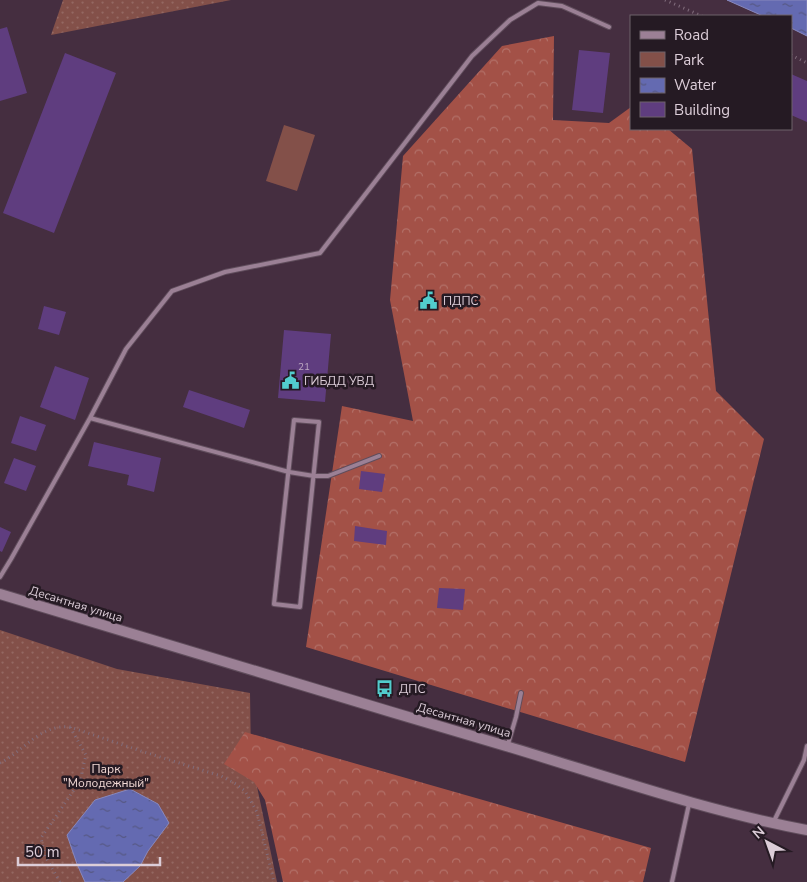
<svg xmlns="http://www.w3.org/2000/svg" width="807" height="882" viewBox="0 0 807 882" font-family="'Nunito Sans',sans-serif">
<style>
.green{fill:url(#green-dots)}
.forest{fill:url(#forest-crowns)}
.pitch{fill:#835049}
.water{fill:url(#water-ripples);stroke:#8888bd}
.building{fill:#5f3d7f}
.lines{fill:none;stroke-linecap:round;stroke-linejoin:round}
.lane-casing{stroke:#604d5c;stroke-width:6}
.secondary-casing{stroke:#604d5c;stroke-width:12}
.path{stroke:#816d7c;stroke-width:3;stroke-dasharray:1 4;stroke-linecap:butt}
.lane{stroke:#9b8095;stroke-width:4}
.secondary{stroke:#9b8095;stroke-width:10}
.labels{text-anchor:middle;stroke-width:5;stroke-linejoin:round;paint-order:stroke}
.number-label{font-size:10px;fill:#bda9c2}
.poi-label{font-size:12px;fill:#dccdd8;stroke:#251a23;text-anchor:start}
.street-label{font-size:12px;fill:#dccdd8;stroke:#251a23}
.park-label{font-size:12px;fill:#f2d9d5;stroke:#251a23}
</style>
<defs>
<pattern id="green-dots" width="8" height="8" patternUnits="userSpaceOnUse" patternTransform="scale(1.25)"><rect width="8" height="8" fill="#835049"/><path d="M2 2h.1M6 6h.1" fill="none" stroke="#946862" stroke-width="1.8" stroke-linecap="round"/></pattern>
<pattern id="forest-crowns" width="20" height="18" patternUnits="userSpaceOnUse" patternTransform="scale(1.25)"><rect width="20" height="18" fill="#a35147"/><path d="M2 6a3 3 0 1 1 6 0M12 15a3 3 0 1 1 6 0" fill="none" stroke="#b37169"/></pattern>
<pattern id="water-ripples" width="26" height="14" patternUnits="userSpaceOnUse" patternTransform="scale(1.25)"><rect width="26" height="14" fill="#646ab1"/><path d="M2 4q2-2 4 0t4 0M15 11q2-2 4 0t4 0" fill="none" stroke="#565884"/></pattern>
</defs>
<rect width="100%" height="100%" fill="#452e40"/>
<path class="green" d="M63,0H231L51,35Z
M0,630L117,669L250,693L251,758L277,882H0Z"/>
<path class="forest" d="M554,36L553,120L609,123L631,107V129H668L692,149L716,391L764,439L685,762L306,647L342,406L413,421L390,300L403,156L502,46Z
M245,732L651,848L643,882H283L265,800L254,782L224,764Z"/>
<path class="pitch" d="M284,125L315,135L297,191L266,181Z"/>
<path class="water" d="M727,0H807V36L791,28V16H763Z
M130,789L158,804L169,823L148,851L140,866L123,882H85L77,864L67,835L95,800Z"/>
<path class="building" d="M7,27L27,93L0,101V29Z
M579,50L610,53L603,113L572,110Z
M65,53L116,73L54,233L3,213Z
M791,74L807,81V122L791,115Z
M44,306L66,312L59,335L38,329Z
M284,330L331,334L325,402L278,398Z
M55,366L89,378L75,420L40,407Z
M189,390L250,410L244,428L183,407Z
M20,416L46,425L36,451L11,443Z
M94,442L161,458L154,492L127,485L129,475L88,466Z
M14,458L36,466L26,491L4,483Z
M361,471L385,474L382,492L359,489Z
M355,526L387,531L386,545L354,541Z
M0,527L11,532L2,552L0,551Z
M439,588L465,589L463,610L437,608Z"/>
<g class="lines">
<defs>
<path id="lane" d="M90,418L289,472L314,476H328L379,456
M294,420L319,422L300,607L274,604Z
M0,577L11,559L90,418L126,349L172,291L225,272L320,253L472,56L510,20L538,3L562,6L609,27
M508,744L516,717L521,693
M774,821L804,760L807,746
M672,882L689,804"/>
<path id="secondary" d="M0,594C168,645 337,696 506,746C606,776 705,811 807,830"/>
</defs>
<use href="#lane" class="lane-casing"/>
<use href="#secondary" class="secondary-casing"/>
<path class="path" d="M665,0L702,16
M791,55L807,63
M0,763C24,751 40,724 70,727L144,752L221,776L236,784L245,791L257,812L274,882
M60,882L45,856L41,838L80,781L86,755L70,727"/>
<use href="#lane" class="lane"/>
<use href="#secondary" class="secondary"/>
</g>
<defs>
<symbol id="civic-bare" viewBox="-9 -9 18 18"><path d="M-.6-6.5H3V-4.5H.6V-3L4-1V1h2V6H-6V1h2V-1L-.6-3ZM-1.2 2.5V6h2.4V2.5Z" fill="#52cdcd" stroke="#251a23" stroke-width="2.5" paint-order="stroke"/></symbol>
<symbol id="bus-bare" viewBox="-9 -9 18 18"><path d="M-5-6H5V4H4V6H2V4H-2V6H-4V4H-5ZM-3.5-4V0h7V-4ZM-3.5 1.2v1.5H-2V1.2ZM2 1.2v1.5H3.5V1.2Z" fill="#52cdcd" stroke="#251a23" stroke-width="2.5" paint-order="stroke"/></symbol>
</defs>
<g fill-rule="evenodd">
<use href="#civic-bare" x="416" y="288" width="25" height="25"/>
<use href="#civic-bare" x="278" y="368" width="25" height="25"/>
<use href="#bus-bare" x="372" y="676" width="25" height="25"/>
</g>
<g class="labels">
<g class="number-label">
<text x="304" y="370">21</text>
</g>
<g class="poi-label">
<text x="443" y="305">ПДПС</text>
<text x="304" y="385">ГИБДД УВД</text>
<text x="399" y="693">ДПС</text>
</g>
<g class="street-label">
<text transform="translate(76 604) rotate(17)" y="4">Десантная улица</text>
<text transform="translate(464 720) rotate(16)" y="4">Десантная улица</text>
</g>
<g class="park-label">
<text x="106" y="773">Парк<tspan x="106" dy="14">"Молодежный"</tspan></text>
</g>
</g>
<rect x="630" y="15" width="162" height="115" fill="#251a23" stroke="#6e626b"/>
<rect x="640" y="31" width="25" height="8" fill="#9b8095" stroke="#6e626b"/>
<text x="674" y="40" font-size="15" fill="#dccdd8">Road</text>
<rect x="640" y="52" width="25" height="15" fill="#835049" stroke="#6e626b"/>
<text x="674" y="65" font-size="15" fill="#dccdd8">Park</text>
<rect x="640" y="78" width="25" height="15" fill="url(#water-ripples)" stroke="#6e626b"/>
<text x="674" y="90" font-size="15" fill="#dccdd8">Water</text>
<rect x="640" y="102" width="25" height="15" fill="#5f3d7f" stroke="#6e626b"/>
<text x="674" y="115" font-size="15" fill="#dccdd8">Building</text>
<g transform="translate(767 842) rotate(319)" stroke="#251a23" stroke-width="4" paint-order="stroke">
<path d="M0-4L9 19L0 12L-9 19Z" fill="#dccdd8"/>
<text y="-8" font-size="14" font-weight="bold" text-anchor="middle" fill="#dccdd8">N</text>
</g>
<path d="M18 857v8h142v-8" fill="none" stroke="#dccdd8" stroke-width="2.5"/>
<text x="25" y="857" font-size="15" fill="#dccdd8" stroke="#251a23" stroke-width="4" paint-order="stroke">50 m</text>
</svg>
